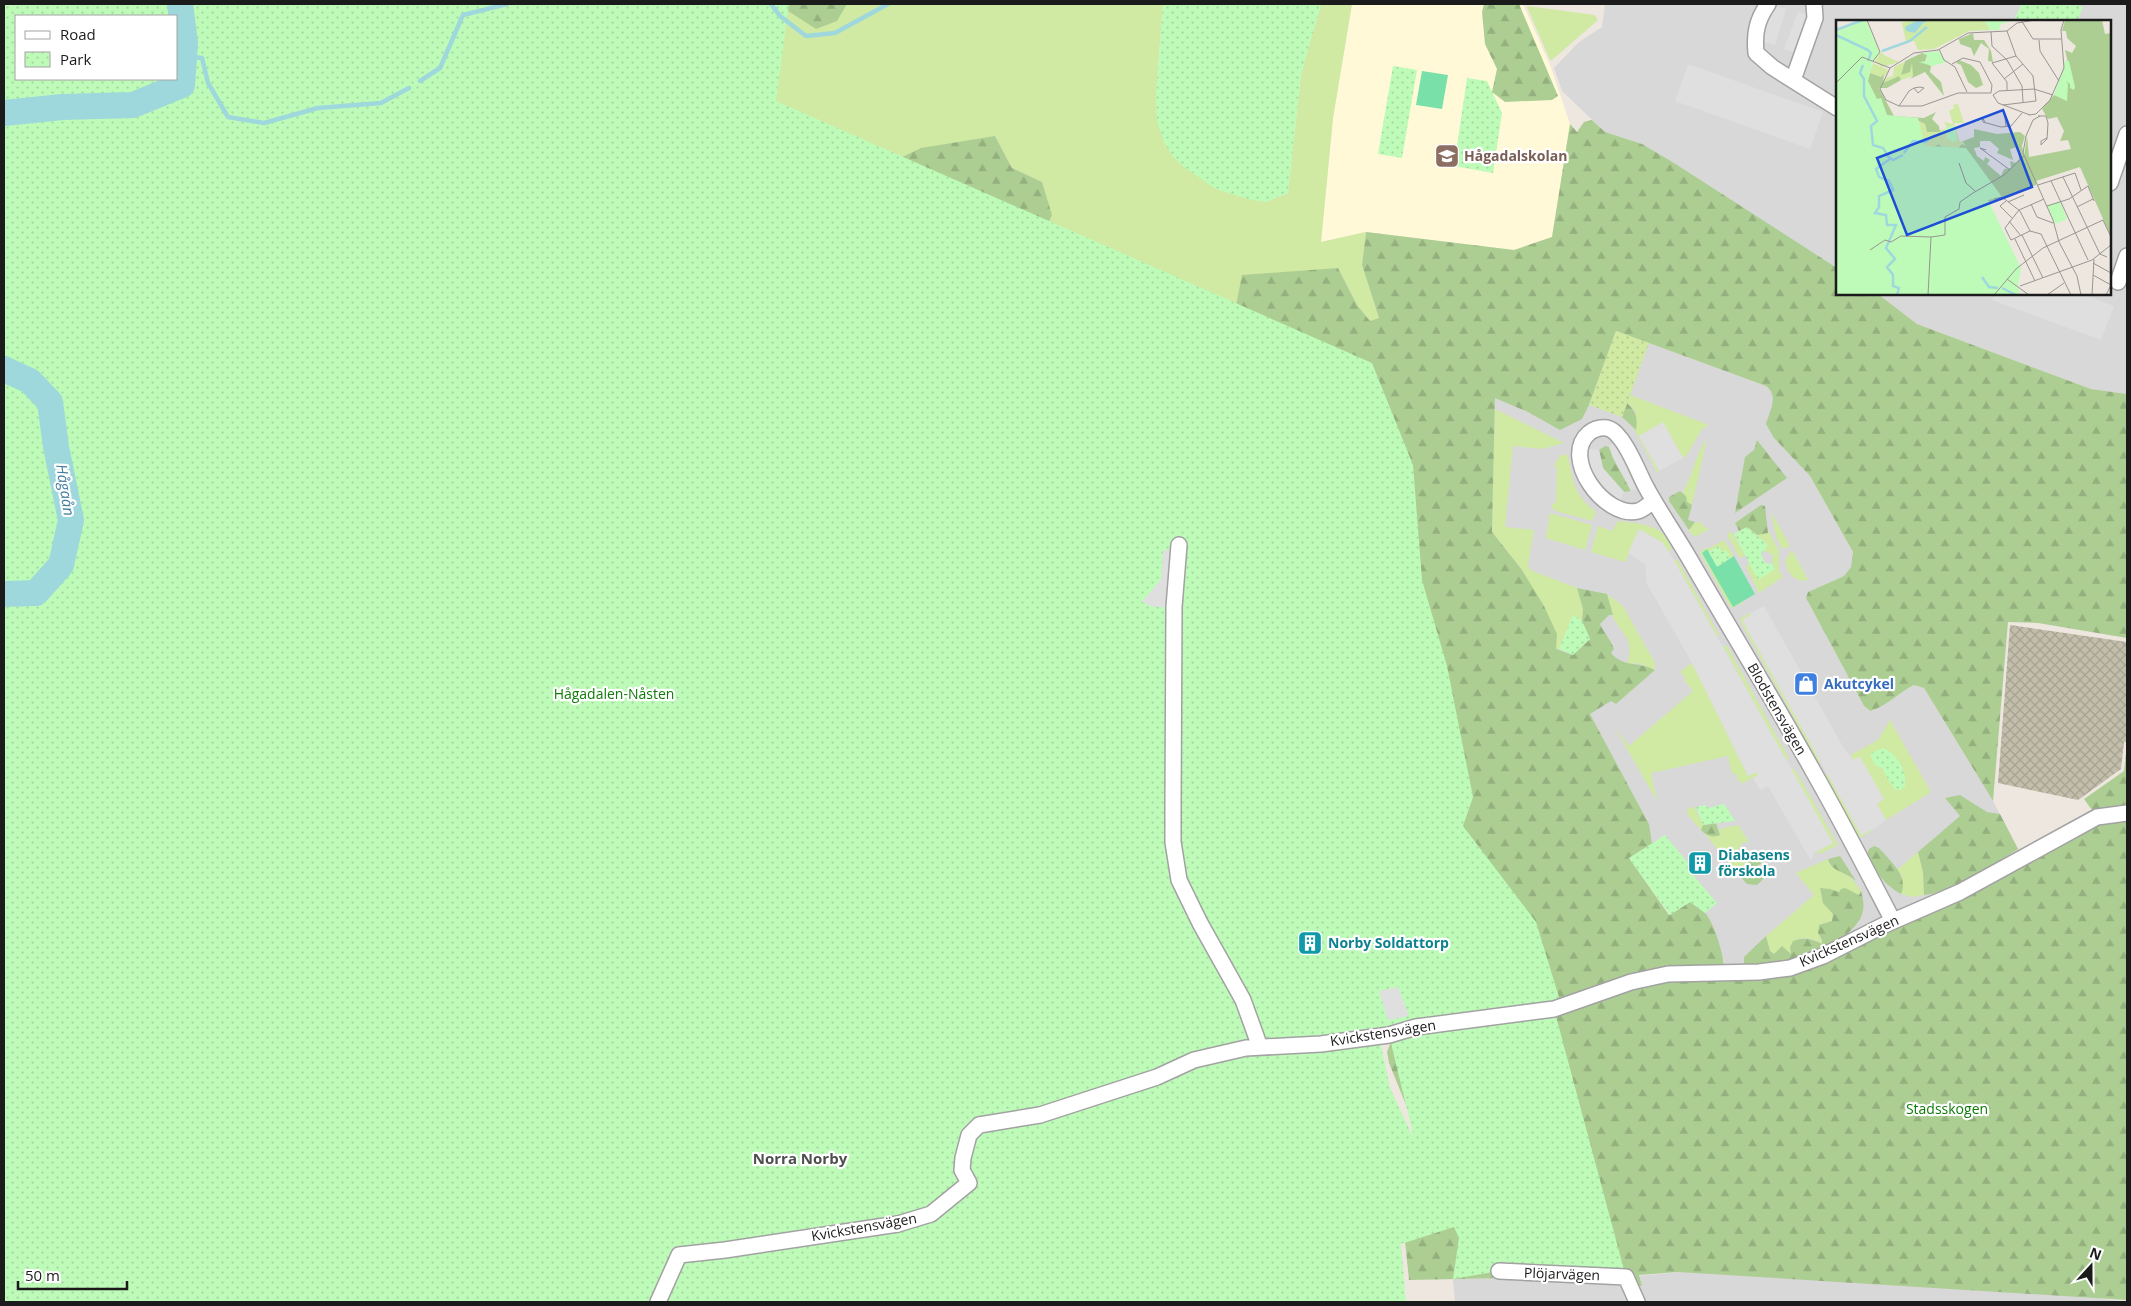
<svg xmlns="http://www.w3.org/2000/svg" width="2131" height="1306" viewBox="0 0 2131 1306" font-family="'Open Sans',sans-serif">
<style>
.residential{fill:#d9d8d8}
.education{fill:#fff9d7}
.construction{fill:url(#construction-cross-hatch)}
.grass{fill:#d0eaa3}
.forest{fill:url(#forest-firs)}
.park{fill:url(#park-dots);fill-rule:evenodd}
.garden{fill:url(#garden-dots)}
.pitch{fill:#7ae0aa}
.parking{fill:#dfdfdf}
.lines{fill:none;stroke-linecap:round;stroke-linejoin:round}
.stream{stroke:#9ed8dd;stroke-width:4.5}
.river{stroke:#9ed8dd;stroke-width:26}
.street-casing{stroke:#a2a2a2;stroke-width:18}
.street{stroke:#fff;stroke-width:15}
.labels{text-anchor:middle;stroke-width:4.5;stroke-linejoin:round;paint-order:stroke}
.education-label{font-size:14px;font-weight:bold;fill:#785e54;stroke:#fff;text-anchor:start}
.shop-label{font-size:14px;font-weight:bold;fill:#366cbe;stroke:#fff;text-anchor:start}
.park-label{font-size:14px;fill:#0f7b08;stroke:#fff}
.street-label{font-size:14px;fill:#1b1b1b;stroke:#fff}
.culture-label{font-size:14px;font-weight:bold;fill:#0d838f;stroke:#fff;text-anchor:start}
.water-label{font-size:15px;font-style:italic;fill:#407c9d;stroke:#fff}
.neighbourhood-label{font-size:15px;font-weight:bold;fill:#4e4e4e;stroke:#fff}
.inset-river{fill:none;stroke:#9ed8dd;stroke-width:2.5}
.inset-road{fill:none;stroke:#999591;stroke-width:1}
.view{fill:#1d4ed8;fill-opacity:0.15;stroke:#1d4ed8;stroke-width:2.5}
.inset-edge{fill:none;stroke:#1b1b1b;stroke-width:2.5}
</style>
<defs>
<pattern id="construction-cross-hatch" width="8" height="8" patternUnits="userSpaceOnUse" patternTransform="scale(1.25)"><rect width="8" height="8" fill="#c2beab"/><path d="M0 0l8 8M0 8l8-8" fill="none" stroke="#a6a393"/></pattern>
<pattern id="forest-firs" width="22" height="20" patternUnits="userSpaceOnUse" patternTransform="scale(1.25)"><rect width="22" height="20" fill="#adce93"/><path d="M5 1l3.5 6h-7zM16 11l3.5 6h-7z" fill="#94b07e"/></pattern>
<pattern id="park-dots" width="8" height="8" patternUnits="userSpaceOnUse" patternTransform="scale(1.25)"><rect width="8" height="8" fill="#befbb9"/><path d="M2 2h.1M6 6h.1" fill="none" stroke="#a3d79e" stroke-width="1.8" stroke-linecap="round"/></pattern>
<pattern id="garden-dots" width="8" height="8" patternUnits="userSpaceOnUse" patternTransform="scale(1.25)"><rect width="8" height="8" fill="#d0eaa3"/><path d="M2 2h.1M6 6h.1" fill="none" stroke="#b2c88c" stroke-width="1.8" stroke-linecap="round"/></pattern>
</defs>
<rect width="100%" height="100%" fill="#ede7e0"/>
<path class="residential" d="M1605,4H2127V394L2091,389L1917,324L1878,294H2110V21H1837V268L1642,144L1605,132L1562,91L1554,68L1579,42L1602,27Z
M1616,331L1766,386L1772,390L1774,396V438L1810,476L1853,552L1851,567L1844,576L1808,592V602L1864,706L1869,711L1876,709L1901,691L1915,685L1924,688L1993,801L2023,858L1823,956L1725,973L1724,961L1711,924L1629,858L1649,824L1492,532L1495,397L1528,412Z
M1811,1260L2127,1302H1455L1453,1279L1626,1277Z"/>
<path class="education" d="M1352,4H1523L1550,65L1570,124L1552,237L1514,250L1366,232L1321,242L1333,118Z"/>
<path class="construction" d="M2010,625L2127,642V742H2124L2121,769L2078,800L1998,783Z"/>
<path class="grass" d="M379,4H1163L1156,94L1157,121L1216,189L1266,202L1288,193L1301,74L1321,4H1352L1333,118L1321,242L1366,232L1362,265L1379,318L1370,321L1357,305L1338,268L1234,316L1069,349L1042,182L1012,168L995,136L900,158Z
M1528,6L1595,15L1598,20L1552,60H1550L1527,7Z
M1630,395L1709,425L1702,429L1687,455L1683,458L1663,423L1639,436L1659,471L1657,472L1632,425L1635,429L1636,412L1627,403Z
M1495,409L1564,443L1542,449L1513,446L1505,527L1534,530L1528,564L1530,570L1577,588L1583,609L1582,621L1573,615L1559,649H1556L1522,570L1492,532Z
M1707,439L1692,505L1687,502L1683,492C1693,475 1695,454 1707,439Z
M1563,454L1568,456C1573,482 1574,495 1596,512L1592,521L1556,511L1552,508V504L1556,503L1557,468L1554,466L1559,457Z
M1771,512L1790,546L1782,549L1776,536Z
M1550,513L1592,525L1585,550L1546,538Z
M1618,521C1636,523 1670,525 1671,550L1661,556L1663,543L1639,529L1625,562L1591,552L1598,526L1612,531Z
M1695,522L1702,523L1703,526L1709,529L1695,537L1687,529L1689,530Z
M1731,531L1745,555L1743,557H1739L1727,535Z
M1769,532L1779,551V570L1783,577L1759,593L1746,567L1750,563L1758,579L1775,569L1772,561L1773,555L1763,550L1767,547V544L1757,535Z
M1724,540L1734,556L1731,558L1726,551L1722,552L1719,546L1708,552L1707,549L1733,607L1742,601L1743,603L1731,608L1700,553L1704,548L1707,549Z
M1792,550L1808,580C1795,584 1787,572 1785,561Z
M1677,559L1719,635L1711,641L1710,638L1716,634L1681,572L1676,563L1666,565Z
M1607,594L1623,606L1655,663V670L1638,663L1627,664C1636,636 1620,635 1612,614C1610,607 1610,601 1607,594Z
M1750,613L1751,615L1742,620L1827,758L1819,763L1739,619Z
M1724,646H1727L1788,757L1787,761L1780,765L1785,759L1780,750L1725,649L1716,650Z
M1692,663L1748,776L1757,772L1758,775L1743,783L1738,781L1736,773L1732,774L1728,756L1651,773L1657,801L1615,728L1629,746L1693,691L1684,680L1686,679L1680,672Z
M1890,720L1931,792L1886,820L1877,804L1883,799L1860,758L1853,760L1851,755L1878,740Z
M1792,769L1795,770L1838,845L1819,854L1817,853L1818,851L1833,843L1784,773Z
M1827,774L1861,834L1870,829L1873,830L1860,838L1825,775Z
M1694,807L1703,825L1701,830L1687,814L1688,808Z
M1738,825L1749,842H1744L1740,846L1738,850L1741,855L1750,856L1754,850L1761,861H1753L1737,873L1705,834L1712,836L1720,835L1719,829Z
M1918,852L1923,872L1924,895L1913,897L1901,894L1902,875L1897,870Z
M1828,859L1829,864C1844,874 1852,875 1861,891L1859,895L1839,892L1830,889L1822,897L1823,903L1833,914L1832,921L1819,925L1822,944L1812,939L1800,938L1791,954L1782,947L1775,954L1770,951L1766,936L1814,895L1796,873Z"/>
<path class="forest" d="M784,4H847L837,21L816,29L788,11Z
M1484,4H1519L1558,96L1552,100L1505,102L1492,92L1497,69L1485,44L1482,12Z
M1592,120L1605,132L1642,144L1674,163L1837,268V294H1878L1917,324L2091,389L2127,394V638L2038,623L2008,622L1993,801L1924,688L1914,685C1899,692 1886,707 1870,711L1864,706L1806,598L1808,592L1844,576L1851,567L1853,552L1810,476L1774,438L1766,424C1770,410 1779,396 1766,386L1616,331L1589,405L1582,419L1560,430L1528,412L1495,398L1492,532L1522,570L1544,606L1557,634L1556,649L1573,655L1590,639L1582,621L1583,609L1577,588L1607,594L1613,615H1609L1600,624C1604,633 1611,640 1614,649L1611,653C1624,668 1638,661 1655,670L1616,704L1611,701L1590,714L1649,824L1652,844L1629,858L1669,915L1690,902C1695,906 1702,909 1706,914C1716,927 1724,957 1725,973L1790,968L2097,817L2084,799L2124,771L2127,745V1300L1678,1272L1639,1275L1642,1286L1510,1278L1409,1280L1405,1241L1426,1154L1389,1063L1387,1052L1392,1039L900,158L921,148L995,136L1012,168L1042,182L1052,215L1033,257L1234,316L1242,275L1338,268L1357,305L1370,321L1379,318L1362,265L1366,232L1514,250L1552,237L1570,124L1577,132L1584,122Z
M1627,403C1636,412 1638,417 1636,430L1622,417Z
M1757,440L1787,478L1735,513L1745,457L1754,450Z
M1605,446L1609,447L1631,491L1624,492L1603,468L1599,450Z
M1680,491L1686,496L1687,502L1692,505L1688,520L1695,522L1689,530L1669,501V497Z
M1761,505L1765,506L1768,533L1757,535L1747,527L1739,531L1735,523Z
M1960,795L1987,812L2000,814L2018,849C1992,865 1954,892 1924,895L1923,872L1918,852L1960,816L1945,798Z
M1716,823L1720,835C1713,838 1706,836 1701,830L1703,825Z
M1874,846L1879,848C1891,862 1909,876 1901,894C1882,883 1877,873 1867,854L1869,849Z
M1840,856L1856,881C1847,872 1831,872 1828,859Z
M1761,861L1762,863L1749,871L1754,878L1762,871L1761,868L1764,866C1767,876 1764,879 1757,885L1747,884L1737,873L1742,870L1748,862Z
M1820,888L1830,889L1839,892L1841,889L1845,888L1859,895L1861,891C1863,899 1865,906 1862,914C1855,936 1816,955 1794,961C1778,965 1760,965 1744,967V957L1766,936L1770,951L1774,954L1782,946L1791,954L1790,947L1793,941C1804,937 1812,939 1822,944V940L1818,933L1819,925L1832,921L1833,914L1823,903Z"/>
<path class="park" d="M4,4H789L776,101L1372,363L1413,465L1422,580L1447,666L1473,797L1463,826L1536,922L1562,1007L1554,1009L1626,1277L1499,1271L1453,1279L1459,1238L1454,1227L1401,1244L1406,1302H4ZM16,16H176V79H16ZM1390,1039L1413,1134L1412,1135L1390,1088L1380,1041Z
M1163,4H1321L1301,74L1288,193L1266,202L1248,199L1216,189L1184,167L1173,157L1165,144L1157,121L1156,94Z
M2021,4H2074L2083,7L2077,21H2014Z
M1393,66L1417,70L1402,158L1378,154Z
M1467,78L1487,81L1502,113L1493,173L1454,166Z
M1747,527L1767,544V547L1761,554L1765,563L1772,564L1775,569L1758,580L1734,534Z
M1719,546L1722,552L1726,550L1731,558L1717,567L1708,552Z
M1573,615L1582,621L1590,639L1573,655L1559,649Z
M1883,748C1897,754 1907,770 1905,786L1900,790H1896L1890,783L1882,768L1875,765L1870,754Z
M1724,804L1735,821L1703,825L1696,807L1706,805L1708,808Z
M1665,835L1690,865L1687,868L1717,903L1705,913L1690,902L1670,915L1629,858Z"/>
<path class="garden" d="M1616,331L1649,343L1622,417L1589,405Z"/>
<path class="pitch" d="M1422,71L1448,75L1442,109L1416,105Z
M1707,549L1717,567L1734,556L1755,594L1733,607L1702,553Z"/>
<path class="parking" d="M1768,4L1786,9L1775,45L1755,39Z
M1798,12L1815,18L1801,55L1784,49Z
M1688,64L1823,112L1810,149L1675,101Z
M1995,294H2082L2114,306L2101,340L1992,300Z
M1663,422L1683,458L1659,471L1639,436Z
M1619,437L1646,487L1631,491L1613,458L1609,447Z
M1581,445L1589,449L1599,450L1603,468L1624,492L1617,507L1595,491Z
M1639,529L1663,543L1674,560L1833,843L1814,853L1811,861L1768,786L1760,790L1753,778L1758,775L1757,772L1748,776L1692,663L1646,582V565L1628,553Z
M1179,545L1183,593V607H1153L1142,602L1161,579L1163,551Z
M1764,606L1843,747L1853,760L1860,757L1884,799L1877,804L1886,820L1876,828L1861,835L1742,620L1751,615L1750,613Z
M1398,987L1409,1016L1388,1020L1379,991Z"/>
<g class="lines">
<path class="stream" d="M771,4L780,16L806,36L835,33L888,4
M183,56L202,58L208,83L228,117L264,123L318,108L381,103L409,88
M420,81L440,68L463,15L507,4"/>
<path class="river" d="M4,113L62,107L133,105L182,85L185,43L180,4
M4,369L30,381L50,402L56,447L71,520L61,565L36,593L4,594"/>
<defs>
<path id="street" d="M1768,4C1757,20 1754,33 1756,53L1772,67L1837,108
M1793,80L1815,18L1814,4
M2110,183L2127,134
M2118,282L2127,256
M1654,501C1649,504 1643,510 1638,511C1605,519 1560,458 1589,433C1594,429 1600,427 1607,428C1611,429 1616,433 1619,437C1630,449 1638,472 1646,487C1659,511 1675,534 1689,558C1730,629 1773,699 1813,771C1841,820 1867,871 1893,921
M1179,545L1174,607L1173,806V842L1179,880L1200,923L1243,1000L1260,1047
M1499,1271L1626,1277L1637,1302
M658,1302L679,1255L725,1250L898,1224L931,1214L969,1183L962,1170L963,1158L969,1135L979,1125L1040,1115L1157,1077L1194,1060L1246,1048L1321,1044L1389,1035L1416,1027L1554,1009L1631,982L1668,974L1759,972L1790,968L1823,956L1882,926L1960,892L2097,817L2127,813"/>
</defs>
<use href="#street" class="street-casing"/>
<use href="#street" class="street"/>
</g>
<defs>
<symbol id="school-square" viewBox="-11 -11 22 22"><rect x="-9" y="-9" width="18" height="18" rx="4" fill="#8d6e63" stroke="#fff"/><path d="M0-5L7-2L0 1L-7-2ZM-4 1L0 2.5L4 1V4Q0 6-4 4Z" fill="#fff"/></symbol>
<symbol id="shop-square" viewBox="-11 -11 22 22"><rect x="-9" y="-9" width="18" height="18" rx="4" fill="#3f7fe0" stroke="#fff"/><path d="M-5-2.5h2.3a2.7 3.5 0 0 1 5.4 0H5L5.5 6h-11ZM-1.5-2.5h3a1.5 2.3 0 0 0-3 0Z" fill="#fff"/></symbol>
<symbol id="building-square" viewBox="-11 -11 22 22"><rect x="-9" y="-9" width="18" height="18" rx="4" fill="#0f9aa8" stroke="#fff"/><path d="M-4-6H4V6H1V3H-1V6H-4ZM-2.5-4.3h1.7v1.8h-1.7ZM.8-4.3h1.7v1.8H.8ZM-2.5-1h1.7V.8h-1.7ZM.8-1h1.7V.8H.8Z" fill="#fff"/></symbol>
</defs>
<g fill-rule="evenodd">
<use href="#school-square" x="1433" y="142" width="28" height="28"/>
<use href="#shop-square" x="1792" y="670" width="28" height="28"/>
<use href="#building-square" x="1686" y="849" width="28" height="28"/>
<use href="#building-square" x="1296" y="929" width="28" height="28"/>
</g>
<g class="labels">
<g class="education-label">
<text x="1464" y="161">Hågadalskolan</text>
</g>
<g class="shop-label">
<text x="1824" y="689">Akutcykel</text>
</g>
<g class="park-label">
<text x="614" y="699">Hågadalen-Nåsten</text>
<text x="1947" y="1114">Stadsskogen</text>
</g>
<g class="street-label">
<text transform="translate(1777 709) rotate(60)" y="5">Blodstensvägen</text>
<text transform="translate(1849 941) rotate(-24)" y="5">Kvickstensvägen</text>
<text transform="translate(1383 1033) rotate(-9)" y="5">Kvickstensvägen</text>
<text transform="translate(864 1227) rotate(-10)" y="5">Kvickstensvägen</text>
<text transform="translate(1562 1274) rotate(2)" y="5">Plöjarvägen</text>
</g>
<g class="culture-label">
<text x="1718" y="860">Diabasens<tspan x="1718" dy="16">förskola</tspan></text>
<text x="1328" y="948">Norby Soldattorp</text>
</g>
<g class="water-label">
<text transform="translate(65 490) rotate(81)" y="5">Hågaån</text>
</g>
<g class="neighbourhood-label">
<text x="800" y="1164">Norra Norby</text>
</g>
</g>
<g transform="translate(1836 20)">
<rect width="275" height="275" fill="#ede7e0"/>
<path d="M65,0L67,3L72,0H149L154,10L133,11L98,29L82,30L78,21H70ZM45,32L48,35L63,42L46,47L39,41ZM68,42V47L75,48V42L78,45L77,56L65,60L60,57L47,63L50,58L57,56L58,47ZM37,43L52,50L50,55L45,57L34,53ZM122,84L128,103H118L124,122L127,121L129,126L126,124L113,135L103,124L96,129L62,125L81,100L89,104L91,112L109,109L111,117L121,120L118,105L111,108L108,102L117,104L113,91L118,88L117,85Z" fill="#d0eaa3"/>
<path d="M229,0H266L269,14L275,13V217L244,147L200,161V165L153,182L98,127L103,124L108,130L121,129L126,124L129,126L127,121L138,117V109L161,114L184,112L189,116L186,126L188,136L191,116L193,137L235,129L232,120L224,121L228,111L221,97L212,99L206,89L218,75L230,74V61L237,64L229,30L236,33L240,26L231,18L230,11H226ZM144,121H154L163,129L161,133L177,140L174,129L182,127L183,139L180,143L174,141L175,148L168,149L165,156L151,144L154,140L149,137L148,141L141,136L138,128L144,127ZM137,13L138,20H148L155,31L157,42L152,41L153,29L145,23L138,36L135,28L124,24L123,19ZM86,33L91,35L89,42L95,46L94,52L105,62L108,76L89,52L74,59L77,56L76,43L74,52L65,55L69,41ZM123,40L135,45L143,53L147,65L140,68L132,62L125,45L120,43ZM34,53L45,57L48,54L47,63L63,56L65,60L51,68H43L58,96L88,98L100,92L96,99L103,106L104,112H91L89,104L81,100L71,120L29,69Z" fill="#adce93" fill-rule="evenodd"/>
<path d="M30,0L44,33L37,42L32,61L41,79L45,78L51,95L82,98L89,126L130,128L166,177L152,180L185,248L182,266L184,275H0V12ZM149,0H178L165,4L163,10H154ZM102,31L111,42L96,46L83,42L91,41V35L87,33ZM229,41H233L239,67L238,70L234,68V64L230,61L232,64L231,81L218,75ZM118,105L121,120L117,122L112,119L109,109ZM224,182L231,199L219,204L211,185Z" fill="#befbb9"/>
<path d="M102,8L103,24L84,25V13Z" fill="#d0eaa3"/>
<path d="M82,0H94L87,3L79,13L70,11L69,7Z" fill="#9ed8dd"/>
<path class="inset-river" d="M0,10L27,0M0,15L32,30L35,33L32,41M46,31L74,21L91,7M27,45L24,53L28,59V76L41,101L35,106L37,125L47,128L54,139L40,149L43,157L53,161L57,170L43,176V187L39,193L50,195L51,205H60L50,228L59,239L51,247L57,255V266L63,268L61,275M68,133L77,121L89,122L99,115M53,137L57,140L67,135M146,257L153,267L162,268M166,268L180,275"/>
<path class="inset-road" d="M31,0L44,32L37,41M185,0L197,19H225M181,3L199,0M155,12L156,26L171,40L186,66L187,82M203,20L204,31L223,61M103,29L108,40L119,47L131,72M116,44L127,38L144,42L156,65L155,73M54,48L44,69L50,80L63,86H86L122,73H155M168,59L187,44M0,63L26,37L54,48L78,33L102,30L132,13L171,11L181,3M171,71V62L156,43L180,36M157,75L163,71L198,69L217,75M157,75L162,83L194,95M167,85L200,81L197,56L180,36L171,11M63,86L73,71L78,68L84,67L88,68L82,73L78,68M193,95L200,94L214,80L228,48L225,10L228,0M202,96H210L212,103L211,119L205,125V121L211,118M204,96L197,100L190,116L187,133L217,200L223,222L241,256L245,275M149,102L146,97L147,102L165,107L175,106L186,93M170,107L169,97L172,107M150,130L144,128L174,150M123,143L130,163L139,171M227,157L264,234L271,237M215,161L252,240M202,165L239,153L245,170M158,179L166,177L184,191L194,211L205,214L235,275M170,181L164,186L176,198M172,182L188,175M195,184L201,197L217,203M211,186L233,179L252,166L258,181M241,187L257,179M173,201L185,216M194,211L175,220L169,208L183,190L208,179M186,215L207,258M179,219L199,261M34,230L49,220L55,222L65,216L95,217M257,243L275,253M257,255L275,265L270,275M171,259L193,275M184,266L256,240L275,225M92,275L95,217L109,215V197L123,189L124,182L137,173L168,155L188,136M158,275L180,249L207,228L267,200L275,217M211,275L228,263M256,275L258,239"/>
<path class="view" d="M167,90L196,167L71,215L41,138Z"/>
<rect width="275" height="275" class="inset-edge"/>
</g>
<rect width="2131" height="1306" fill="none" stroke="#1b1b1b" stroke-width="10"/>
<rect x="15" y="15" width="162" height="65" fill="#ffffff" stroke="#a4a4a4"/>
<rect x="25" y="31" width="25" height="8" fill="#ffffff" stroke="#a4a4a4"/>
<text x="60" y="40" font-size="15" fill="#1b1b1b">Road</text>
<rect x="25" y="52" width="25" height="15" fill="url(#park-dots)" stroke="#a4a4a4"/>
<text x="60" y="65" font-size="15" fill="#1b1b1b">Park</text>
<g transform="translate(2091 1266) rotate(21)" stroke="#ffffff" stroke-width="4" paint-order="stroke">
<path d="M0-4L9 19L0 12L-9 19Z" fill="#1b1b1b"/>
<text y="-8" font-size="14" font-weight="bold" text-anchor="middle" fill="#1b1b1b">N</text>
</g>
<path d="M18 1281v8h109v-8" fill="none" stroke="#1b1b1b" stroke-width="2.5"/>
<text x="25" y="1281" font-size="15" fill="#1b1b1b" stroke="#ffffff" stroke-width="4" paint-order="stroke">50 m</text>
</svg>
